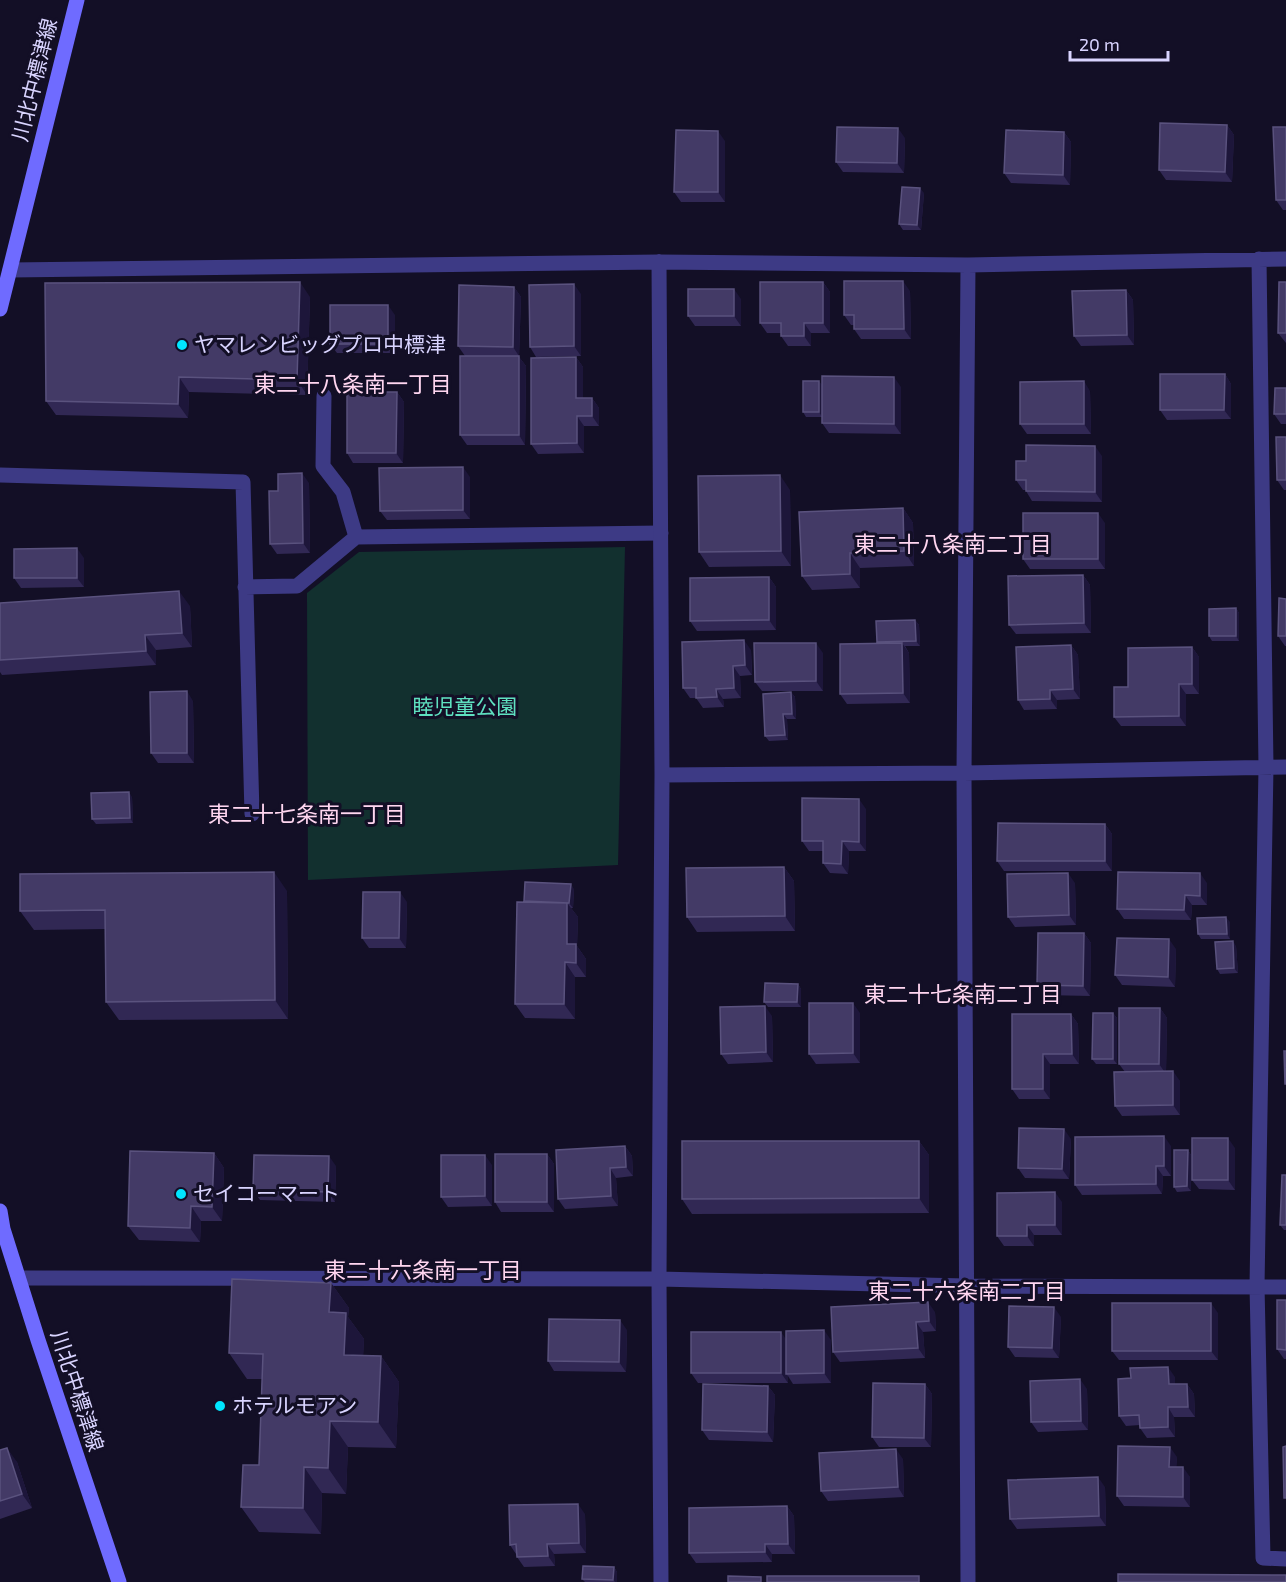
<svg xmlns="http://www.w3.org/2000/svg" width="1286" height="1582" viewBox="0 0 1286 1582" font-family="'Exo 2','Noto Sans JP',sans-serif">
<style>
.green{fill:#12302f}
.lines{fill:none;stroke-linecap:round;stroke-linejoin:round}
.service{stroke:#3d3a85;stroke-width:15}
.minor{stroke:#3d3a85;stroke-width:15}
.secondary{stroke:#6f6bff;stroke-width:15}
.wall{fill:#312854}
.shaded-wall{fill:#1d163a}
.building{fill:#433a66;stroke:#5a527e;stroke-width:1.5}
.poi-dot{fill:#00e5ff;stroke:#130f26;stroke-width:2}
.labels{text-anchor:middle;stroke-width:6;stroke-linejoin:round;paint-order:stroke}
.street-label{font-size:21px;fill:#d9d4ff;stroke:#130f26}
.poi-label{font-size:21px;fill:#d9d4ff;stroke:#130f26;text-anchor:start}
.park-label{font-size:21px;fill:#5fe0c0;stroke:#130f26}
.neighbourhood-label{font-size:22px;fill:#ffd6f0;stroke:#130f26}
</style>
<rect width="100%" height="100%" fill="#130f26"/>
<path class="green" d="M625,547L618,865L308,880L307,593L359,552Z"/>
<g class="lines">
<path class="service" d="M324,396L323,466L343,492L356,537
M0,475L243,482L252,814
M245,587L297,586L356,537L661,533"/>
<path class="minor" d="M1259,259L1266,767L1257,1286L1263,1558L1286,1559
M659,262L662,775L659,1279L661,1582
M968,265L964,773L968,1582
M10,270L659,262L968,265L1286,259
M662,775L964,773L1286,767
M20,1278L659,1279L966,1286L1286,1287"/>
<path class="secondary" d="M0,309L77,0
M0,1211L3,1229L38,1340L119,1582"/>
</g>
<path class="wall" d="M1227,125L1234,135L1232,182L1166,180L1159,170Z
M1286,127V210H1283L1276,200Z
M1064,132L1071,142L1070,185L1011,183L1004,173Z
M905,138L904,173L843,172L836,162Z
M725,141V202H681L674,192Z
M924,193L921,230H903L899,224Z
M823,282L830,292V333H811V346H788L781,336V333H767L760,323Z
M1286,282V343L1278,333Z
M514,287L521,297L519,357L526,366L525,445H467L460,435L465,356L458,346Z
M1126,290L1133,300L1134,345L1081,346L1074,336Z
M910,291L911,339H861L854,329V325H851L844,315Z
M581,294V356L536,357L530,347Z
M310,297L307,395L189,392L188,418L56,415L46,401Z
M741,299V326H695L688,316Z
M395,315V353H337L330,344Z
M576,357L583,367V398H592L599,408V426H584V453L538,454L531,444Z
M1225,374L1231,384V419L1167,420L1160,410Z
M822,385L901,387V434L829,433L822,423V417H806L803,412Z
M1286,388V424H1281L1274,414Z
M1090,391L1091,434H1027L1020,424Z
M397,392L404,402L403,463H353L347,453Z
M1286,437V490H1284L1277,480Z
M1102,456V502L1032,501L1026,491V490H1023L1016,480L1026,461Z
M470,477V519L387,520L380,511Z
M309,483L310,553L277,554L270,544L278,491Z
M790,490L791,566L709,567L699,552Z
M903,508L913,523L914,566L860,568V588L812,590L802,576Z
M1105,523V569H1030L1023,559Z
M84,558V587L21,588L14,578Z
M1083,575L1090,585L1091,633L1016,634L1009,625Z
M769,577L776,587V630L697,631L690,621Z
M1286,599V646H1285L1278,636Z
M0,603L190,606L192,647L156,650V665L2,675L0,672Z
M1236,608L1239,613V641H1212L1209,636Z
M915,620L919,625L920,646H905L909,653L910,703L847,704L840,694L878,643L877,642Z
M1071,645L1078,655L1080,699L1057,700V709L1024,710L1018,700Z
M1192,647L1199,657V694H1186V726H1121L1114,717L1128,687Z
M751,650L752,675L740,676L741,698L723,699L724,707L703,708L696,698H690L683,688Z
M823,653V691H762L755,682Z
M791,692L795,697L796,719H787L788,740L769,741L765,736Z
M193,701L194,763H158L151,753Z
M132,797L133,823L96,824L92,819Z
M866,809V851H849L848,874L830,873L823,863V851H809L802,841Z
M1105,824L1112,834V871H1004L997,861Z
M784,867L794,881L795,931L697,932L687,917Z
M1075,883L1076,925L1015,927L1008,917Z
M1207,883V905H1192L1191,920L1124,919L1117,909Z
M574,889L573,908H571L578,917L577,946L586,959V977H575V1019L525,1018L515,1004L525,902L524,901Z
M287,891L288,1019L119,1020L106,1002L105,929L34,930L20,911Z
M407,902L406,948H369L362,938Z
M1230,922V939H1201L1198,934Z
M1084,933L1091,943L1090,996L1044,995L1037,985Z
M1236,946L1238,973L1220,974L1217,969Z
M1176,949L1175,987L1122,985L1115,975Z
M798,984L801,989V1007H768L764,1002Z
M1160,1008L1167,1018L1166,1072L1180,1081V1115L1122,1116L1115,1106L1125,1072L1119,1064Z
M860,1013V1063L816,1064L809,1054Z
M1113,1013L1117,1018V1064H1096L1092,1059Z
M1071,1014L1078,1024L1079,1064H1050V1099H1019L1012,1089Z
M772,1016L773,1062L728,1064L721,1054Z
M1071,1139L1069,1179L1025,1178L1018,1168Z
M919,1141L929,1155V1213L692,1214L682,1199Z
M625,1146L632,1156L633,1176L616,1178L618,1206L565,1209L558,1199Z
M1171,1146V1176H1163L1162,1194L1082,1195L1075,1185Z
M1235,1148V1190L1199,1189L1192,1180Z
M1188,1150L1191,1155V1191L1177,1192L1174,1187Z
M214,1153L224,1168L222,1221H201L200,1242L139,1240L128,1226Z
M547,1154L554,1164V1212H501L495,1202Z
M492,1165V1206L448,1207L441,1197Z
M336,1166L335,1202L260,1200L253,1190Z
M1286,1175V1230H1284L1280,1225Z
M1062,1202V1235H1034V1246H1004L997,1236Z
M331,1283L349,1308L348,1317L364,1339L363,1356H381L399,1382L396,1448L348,1447L346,1494L322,1493L321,1534L259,1532L241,1507L259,1465L262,1379H247L229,1353Z
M1286,1300V1359H1284L1277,1349Z
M935,1312L936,1331L923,1332L925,1358L840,1362L833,1352Z
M1218,1313V1360H1119L1112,1351Z
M1061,1317L1059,1358L1015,1357L1008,1347Z
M627,1330L626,1372L554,1371L548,1361Z
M786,1339L831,1340V1383L793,1384L788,1376V1383H698L691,1373Z
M1175,1377V1384H1187L1194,1394L1195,1417H1174L1175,1437L1147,1438L1140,1428V1425L1126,1426L1119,1416Z
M925,1384L932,1394L931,1447H879L872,1437Z
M768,1386L775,1395L773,1442L709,1440L702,1430Z
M1087,1389L1088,1430L1038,1432L1031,1422Z
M0,1450L17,1462L32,1508L0,1519Z
M1177,1457L1176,1467L1190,1477V1507L1124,1506L1117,1496Z
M903,1459L904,1497L828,1501L821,1491Z
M1105,1487L1106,1526L1017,1529L1010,1519Z
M787,1506L794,1516L795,1554H772V1562L696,1563L689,1553Z
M585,1514L586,1553L554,1554L555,1566L524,1567L517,1557L516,1554L510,1545Z
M614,1567L617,1572V1582H585L582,1579Z"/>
<path class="shaded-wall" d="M1227,125L1234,135L1232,182L1225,172Z
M898,128L905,138L904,173L897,163Z
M718,131L725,141V202L718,192Z
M1064,132L1071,142L1070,185L1063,175Z
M920,188L924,193L921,230L917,225Z
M903,281L910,291L911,339L904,329Z
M300,282L310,297L307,395L297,380Z
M823,282L830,292V333L823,323Z
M574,284L581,294V356L574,346Z
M514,287L521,297L519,357L526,366L525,445L519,435V356L513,347Z
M734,289L741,299V326L734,316Z
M1126,290L1133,300L1134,345L1127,335Z
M388,305L395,315V353L388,344Z
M804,323L811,333V346L804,336Z
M576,357L583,367V408L576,398Z
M1225,374L1231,384V419L1224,410Z
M179,377L189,392L188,418L178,404Z
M894,377L901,387V434L894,424Z
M819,381L823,386L822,417L819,412Z
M1084,381L1090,391L1091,434L1084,424Z
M397,392L404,402L403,463L396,453Z
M592,398L599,408V426L592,416Z
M577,416L584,426V453L577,443Z
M1095,446L1102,456V502L1095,492Z
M463,467L470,477V519L463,510Z
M302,473L309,483L310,553L303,543Z
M780,475L790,490L791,566L781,551Z
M903,508L913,523L914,566L904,551Z
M1098,513L1105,523V569L1098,559Z
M77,548L84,558V587L77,578Z
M850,553L860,568V588L850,574Z
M1083,575L1090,585L1091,633L1084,623Z
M769,577L776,587V630L769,620Z
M179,591L190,606L192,647L182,633Z
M1236,608L1239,613V641L1236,636Z
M915,620L919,625L920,646L916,641Z
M145,635L156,650V665L146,651Z
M744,640L751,650L752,675L745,665Z
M816,643L823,653V691L816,681Z
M902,643L909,653L910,703L903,693Z
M1071,645L1078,655L1080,699L1073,689Z
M1192,647L1199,657V694L1192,684Z
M733,666L740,676L741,698L734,688Z
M1179,684L1186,694V726L1179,716Z
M716,689L723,699L724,707L717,697Z
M1050,690L1057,700V709L1050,699Z
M187,691L193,701L194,763L187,753Z
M791,692L795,697L796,719L792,714Z
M783,714L787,719L788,740L785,735Z
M129,792L132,797L133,823L130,818Z
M859,799L866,809V851L859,842Z
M1105,824L1112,834V871L1105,861Z
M842,841L849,851L848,874L841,864Z
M784,867L794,881L795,931L785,916Z
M274,872L287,891L288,1019L275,1000Z
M1068,873L1075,883L1076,925L1069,915Z
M1200,873L1207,883V905L1200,896Z
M571,884L574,889L573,908L569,903Z
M400,892L407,902L406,948L399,938Z
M1185,895L1192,905L1191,920L1184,910Z
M567,903L578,917L577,946L586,959V977L576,963L567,944Z
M1226,917L1230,922V939L1227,934Z
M1084,933L1091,943L1090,996L1083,986Z
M1169,939L1176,949L1175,987L1168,977Z
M1233,941L1236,946L1238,973L1234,968Z
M565,962L575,977V1019L564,1004Z
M798,984L801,989V1007L797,1002Z
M853,1003L860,1013V1063L853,1053Z
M765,1006L772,1016L773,1062L766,1052Z
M1160,1008L1167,1018L1166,1074L1159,1064Z
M1113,1013L1117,1018V1064L1113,1059Z
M1071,1014L1078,1024L1079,1064L1072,1054Z
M1043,1054L1050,1064V1099L1043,1089Z
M1173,1071L1180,1081V1115L1173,1105Z
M1064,1129L1071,1139L1069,1179L1062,1169Z
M1164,1136L1171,1146V1176L1164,1166Z
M1228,1138L1235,1148V1190L1228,1180Z
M919,1141L929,1155V1213L919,1198Z
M625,1146L632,1156L633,1176L626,1167Z
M1188,1150L1191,1155V1191L1187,1186Z
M214,1153L224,1168L222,1221L212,1207Z
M547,1154L554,1164V1212L547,1202Z
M485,1155L492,1165V1206L485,1196Z
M329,1156L336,1166L335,1202L328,1192Z
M1156,1166L1163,1176L1162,1194L1156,1184Z
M610,1168L616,1178L618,1206L611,1196Z
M1055,1192L1062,1202V1235L1055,1225Z
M191,1206L201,1221L200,1242L190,1228Z
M1027,1225L1034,1235V1246L1027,1236Z
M331,1283L349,1308L348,1317L364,1339L362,1381L344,1355L329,1312Z
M928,1302L935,1312L936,1331L929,1321Z
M1211,1303L1218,1313V1360L1211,1351Z
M1054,1307L1061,1317L1059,1358L1052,1348Z
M620,1320L627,1330L626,1372L619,1362Z
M916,1322L923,1332L925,1358L918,1348Z
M824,1330L831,1340V1383L824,1373Z
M781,1332L788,1342L786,1374L788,1376V1383L781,1373Z
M381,1356L399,1382L396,1448L378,1422Z
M1168,1367L1175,1377V1394L1169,1384Z
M1080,1379L1087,1389L1088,1430L1081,1421Z
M925,1384L932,1394L931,1447L924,1438Z
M1187,1384L1194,1394L1195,1417L1188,1407Z
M768,1386L775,1395L773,1442L767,1432Z
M1168,1407L1174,1417L1175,1437L1168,1427Z
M330,1421L348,1447L346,1494L328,1468Z
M1170,1447L1177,1457L1176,1477L1169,1467Z
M7,1448L17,1462L32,1508L22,1494Z
M896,1449L903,1459L904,1497L898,1487Z
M304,1467L322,1493L321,1534L303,1508Z
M1183,1467L1190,1477V1507L1183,1497Z
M1098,1477L1105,1487L1106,1526L1099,1516Z
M578,1504L585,1514L586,1553L579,1543Z
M787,1506L794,1516L795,1554L788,1544Z
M547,1544L554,1554L555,1566L548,1556Z
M765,1544L772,1554V1562L765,1552Z
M614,1567L617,1572V1582H615L613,1580Z"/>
<path class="building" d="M1160,123L1227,125L1225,172L1159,170Z
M837,127L898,128L897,163L836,162Z
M1273,127H1286V200H1276Z
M676,130L718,131V192H674Z
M1006,130L1064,132L1063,175L1004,173Z
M902,187L920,188L917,225L899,224Z
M844,281H903L904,329H854V315H844Z
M300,282L297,380L179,377L178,404L46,401L45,283Z
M760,282H823V323H804V336H781V323H760Z
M1279,282H1286V333H1278Z
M574,284V346L530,347L529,285Z
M459,285L514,287L513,347L458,346Z
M688,289H734V316H688Z
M1126,290L1127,335L1074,336L1072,291Z
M330,305H388V344H330Z
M460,356H519V435H460Z
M576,357V398H592V416H577V443L531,444V358Z
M1160,374H1225L1224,410H1160Z
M822,376L894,377V424L822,423Z
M803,381H819V412H803Z
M1084,381V424H1020V382Z
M1275,388H1286V414H1274Z
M347,392H397L396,453H347Z
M1276,437H1286V480H1277Z
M1026,445L1095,446V492L1026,491V480H1016V461H1026Z
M463,467V510L380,511L379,468Z
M302,473L303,543L270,544L269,491H278V474Z
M780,475L781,551L699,552L698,476Z
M903,508L904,551L850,553V574L802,576L799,512Z
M1023,513H1098V559H1023Z
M77,548V578H14V549Z
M1083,575L1084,623L1009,625L1008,576Z
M769,577V620L690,621V578Z
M179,591L182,633L145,635L146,651L0,660V603Z
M1279,598L1286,599V636H1278Z
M1236,608V636H1209V609Z
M915,620L916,641L877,642L876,621Z
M744,640L745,665L733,666L734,688L716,689L717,697L696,698V688H683L682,642Z
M754,643H816V681L755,682Z
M902,643L903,693L840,694V644Z
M1071,645L1073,689L1050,690V699L1018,700L1016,647Z
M1192,647V684H1179V716L1114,717V687H1128V648Z
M187,691V753H151L150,692Z
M791,692L792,714H783L785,735L765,736L763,694Z
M129,792L130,818L92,819L91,793Z
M802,798L859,799V842L842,841L841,864L823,863V841H802Z
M998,823L1105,824V861H997Z
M784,867L785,916L687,917L686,868Z
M274,872L275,1000L106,1002L105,910L20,911V874Z
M1118,872L1200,873V896L1185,895L1184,910L1117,909Z
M1068,873L1069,915L1008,917L1007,874Z
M525,882L571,884L569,903L524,901Z
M363,892H400L399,938H362Z
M517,902L567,903V944H576V963L565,962L564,1004H515Z
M1226,917L1227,934H1198L1197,918Z
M1038,933H1084L1083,986L1037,985Z
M1117,938L1169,939L1168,977L1115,975Z
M1233,941L1234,968L1217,969L1215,942Z
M765,983L798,984L797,1002H764Z
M809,1003H853V1053L809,1054Z
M765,1006L766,1052L721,1054L720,1007Z
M1119,1008H1160L1159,1064H1119Z
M1093,1013H1113V1059H1092Z
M1012,1014H1071L1072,1054H1043V1089H1012Z
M1284,1051H1286V1084H1285Z
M1173,1071V1105L1115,1106L1114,1072Z
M1019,1128L1064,1129L1062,1169L1018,1168Z
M1164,1136V1166H1156V1184L1075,1185V1137Z
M1192,1138H1228V1180H1192Z
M682,1141H919V1198L682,1199Z
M625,1146L626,1167L610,1168L611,1196L558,1199L556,1150Z
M1174,1150H1188L1187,1186L1174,1187Z
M130,1151L214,1153L212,1207L191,1206L190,1228L128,1226Z
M495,1154H547V1202H495Z
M254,1155L329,1156L328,1192L253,1190Z
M441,1155H485V1196L441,1197Z
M1282,1175H1286V1225H1280Z
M1055,1192V1225H1027V1236H997V1193Z
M232,1279L331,1283L329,1312L346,1313L344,1355L381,1356L378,1422L330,1421L328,1468L304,1467L303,1508L241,1507L243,1465H259L263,1354L229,1353Z
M1277,1300H1286V1350L1277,1349Z
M928,1302L929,1321L916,1322L918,1348L833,1352L831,1307Z
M1112,1303H1211V1351H1112Z
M1009,1306L1054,1307L1052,1348L1008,1347Z
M549,1319L620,1320L619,1362L548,1361Z
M824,1330V1373L786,1374V1331Z
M691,1332H781V1373H691Z
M1168,1367L1169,1384H1187L1188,1407H1168V1427L1140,1428L1139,1415L1119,1416L1118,1379L1131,1378L1130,1368Z
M1080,1379L1081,1421L1031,1422L1030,1381Z
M873,1383L925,1384L924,1438L872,1437Z
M703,1384L768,1386L767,1432L702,1430Z
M1118,1446L1170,1447L1169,1467H1183V1497L1117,1496Z
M1286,1446V1498H1284L1283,1447Z
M7,1448L22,1494L0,1501V1450Z
M896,1449L898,1487L821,1491L819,1453Z
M1098,1477L1099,1516L1010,1519L1008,1480Z
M578,1504L579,1543L547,1544L548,1556L517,1557L516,1544L510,1545L509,1505Z
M787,1506L788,1544H765V1552L689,1553V1508Z
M583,1566L614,1567L613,1580L582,1579Z
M1118,1574L1286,1575V1582H1118Z
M728,1576L761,1577V1582H728Z
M767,1576H919V1582H767Z"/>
<g class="poi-dot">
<circle cx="182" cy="345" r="6"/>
<circle cx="181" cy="1194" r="6"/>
<circle cx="220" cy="1406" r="6"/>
</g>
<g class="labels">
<g class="street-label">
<text transform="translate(35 80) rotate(-76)" y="7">川北中標津線</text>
<text transform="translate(77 1391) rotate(72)" y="7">川北中標津線</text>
</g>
<g class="poi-label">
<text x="194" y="352">ヤマレンビッグプロ中標津</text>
<text x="193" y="1201">セイコーマート</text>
<text x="232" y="1413">ホテルモアン</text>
</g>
<g class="park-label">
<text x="465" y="714">睦児童公園</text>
</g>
<g class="neighbourhood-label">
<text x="353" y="392">東二十八条南一丁目</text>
<text x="953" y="552">東二十八条南二丁目</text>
<text x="307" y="822">東二十七条南一丁目</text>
<text x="963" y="1002">東二十七条南二丁目</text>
<text x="423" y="1278">東二十六条南一丁目</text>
<text x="967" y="1299">東二十六条南二丁目</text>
</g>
</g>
<path d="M1070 51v9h98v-9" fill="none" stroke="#d9d4ff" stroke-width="3"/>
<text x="1079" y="51" font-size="18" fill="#d9d4ff" stroke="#130f26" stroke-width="4.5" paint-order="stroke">20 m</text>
</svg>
